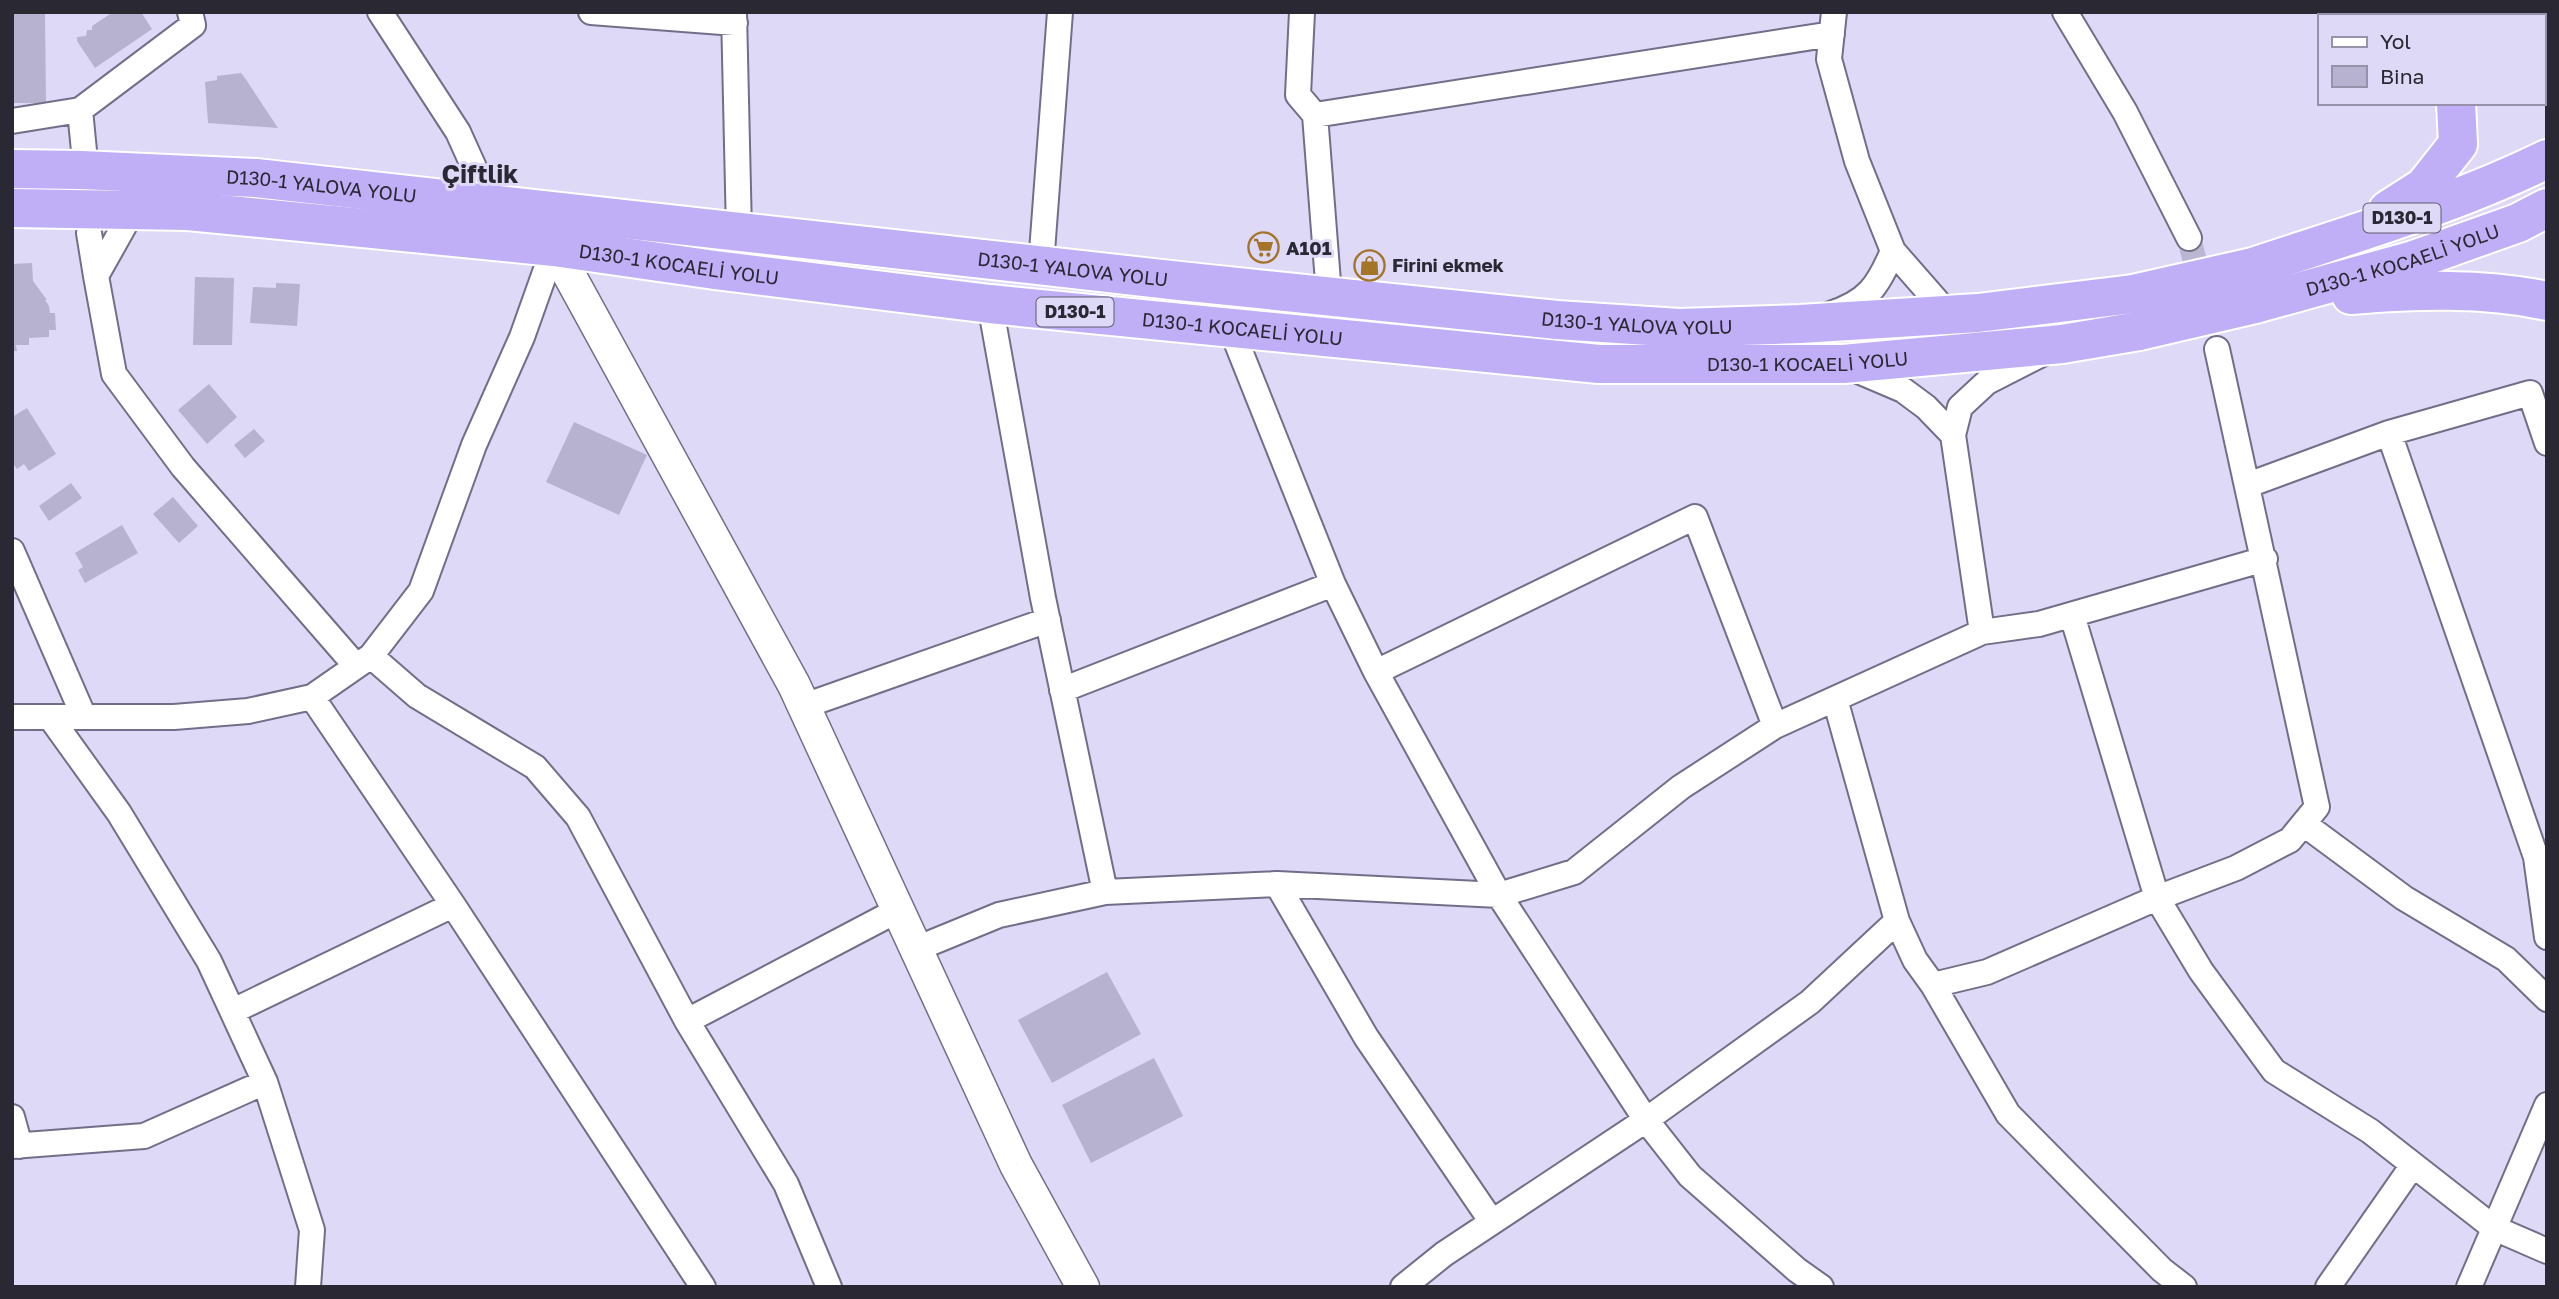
<svg xmlns="http://www.w3.org/2000/svg" width="2559" height="1299" viewBox="0 0 2559 1299" font-family="'Golos Text',sans-serif">
<style>
.building{fill:#b7b2cf}
.lines{fill:none;stroke-linecap:round;stroke-linejoin:round}
.minor-tunnel{stroke:#bbb6d1;stroke-width:24;stroke-dasharray:24 12;stroke-linecap:butt}
.minor-casing{stroke:#736e88;stroke-width:28}
.tertiary-casing{stroke:#736e88;stroke-width:35}
.secondary-casing{stroke:#736e88;stroke-width:38}
.trunk-casing{stroke:#fff;stroke-width:42}
.minor{stroke:#fff;stroke-width:24}
.tertiary{stroke:#fff;stroke-width:32}
.secondary{stroke:#fff;stroke-width:35}
.trunk{stroke:#c0aef6;stroke-width:38}
.trunk-bridge-casing{stroke:#fff;stroke-width:42;stroke-linecap:butt}
.trunk-bridge{stroke:#c0aef6;stroke-width:38}
.labels{text-anchor:middle;stroke-width:6;stroke-linejoin:round;paint-order:stroke}
.shield{fill:#dfd9f8;stroke:#605d6e;stroke-width:2}
.shield-label{font-size:18px;font-weight:bold;fill:#2a2833}
.street-label{font-size:19px;fill:#2a2833;stroke:#dfd9f8}
.poi-label{font-size:19px;font-weight:bold;fill:#2a2833;stroke:#dfd9f8;text-anchor:start}
.district-label{font-size:26px;font-weight:bold;fill:#2a2833;stroke:#dfd9f8}
</style>
<rect width="100%" height="100%" fill="#dfd9f8"/>
<path class="building" d="M12,12H45L46,103H12Z
M113,12H141L152,29L95,68L77,41V37L86,36L87,30H92V26Z
M241,73L245,78L278,128L208,123L205,82L217,80V76Z
M32,263L33,281L47,300H45L49,306L50,313H55L56,330H49V337L29,338V345H16L17,351H12V264Z
M195,277L234,278L232,345H193Z
M276,283L300,284L297,326L250,323L253,287L276,288Z
M209,384L237,417L207,444L178,410Z
M27,408L56,454L29,471L24,464L17,469L12,462V417Z
M574,422L647,455L619,515L546,482Z
M254,429L265,441L245,458L234,445Z
M71,483L82,498L49,521L39,506Z
M173,497L198,526L179,543L153,514Z
M122,525L138,553L85,583L78,570L83,567L75,553Z
M1107,972L1141,1034L1052,1083L1018,1020Z
M1154,1058L1183,1116L1091,1163L1062,1105Z"/>
<g class="lines">
<path class="minor-tunnel" d="M2189,238L2217,349"/>
<defs>
<path id="minor" d="M380,12L458,132L490,203
M591,12L735,23
M734,12L739,232
M1302,12L1298,95L1315,115L1832,34
M1834,12L1829,59L1857,161L1893,251L1949,315
M2065,12L2125,112L2189,238
M80,110L84,151
M1315,115L1329,295
M12,121L80,110L193,25L190,12
M133,210L96,276L114,374L183,467L356,666
M89,233L96,276
M1041,265L1060,12
M990,304L1043,598L1105,892
M1830,314C1868,302 1878,286 1893,251
M1230,326L1333,584L1376,672L1499,895L1646,1120L1690,1176L1797,1270L1821,1287
M1849,367L1903,390L1926,407L1953,435
M2389,433L2536,857L2547,937
M2248,485L2389,433L2530,393L2547,443
M12,551L84,717
M2072,615L2157,898L2201,971L2274,1071L2370,1131L2494,1228L2547,1251
M1982,632L1953,435L1960,407L1987,382L2044,353
M371,656L417,696L535,767L578,817L687,1021L786,1184L829,1287
M1376,672L1695,517L1775,726
M1062,690L1333,584
M312,697L453,905L703,1287
M804,706L1048,620
M12,717H174L248,711L312,697L371,656L421,591L474,445L522,337L554,247
M50,717L119,813L209,961L265,1082L312,1230L308,1287
M2304,824L2404,898L2506,959L2547,999
M1277,884L1366,1037L1492,1222
M1897,921L1915,960L1933,985L1987,972L2157,898L2236,868L2290,840L2317,807L2217,349
M916,949L999,915L1105,892L1277,884L1499,895L1574,872L1681,787L1775,726L1982,632L2039,624L2265,559
M1933,985L2008,1114L2162,1270L2184,1287
M233,1011L453,905
M687,1021L898,910
M12,1117L20,1146
M12,1146L144,1136L265,1082
M1403,1287L1444,1254L1646,1120L1810,1002L1897,921L1835,699
M2328,1287L2413,1165
M2469,1287L2547,1105"/>
<path id="tertiary" d="M554,247L794,685L1016,1165L1083,1287"/>
<path id="secondary" d="M2477,12L2482,16
M2543,54L2547,56"/>
<g id="trunk">
<path d="M2402,12L2405,16"/>
<path id="s1" d="M12,169L81,170L256,178L1180,281L1557,320L1679,328L1800,324L1978,313L2133,294"/>
<path id="s2" d="M12,208L188,211L444,236L554,247L715,270L990,304L1599,364H1843L2062,344L2139,331"/>
<path d="M2388,210L2424,187L2458,144L2456,103"/>
<path d="M2253,267C2352,234 2453,205 2547,159"/>
<path d="M2351,295C2415,290 2483,287 2547,301"/>
<path id="s3" d="M2255,304L2414,260L2518,223L2547,208"/>
</g>
</defs>
<use href="#minor" class="minor-casing"/>
<use href="#tertiary" class="tertiary-casing"/>
<use href="#secondary" class="secondary-casing"/>
<use href="#trunk" class="trunk-casing"/>
<use href="#minor" class="minor"/>
<use href="#tertiary" class="tertiary"/>
<use href="#secondary" class="secondary"/>
<use href="#trunk" class="trunk"/>
<defs>
<path id="trunk-bridge" d="M2133,294L2253,267
M2139,331L2255,304"/>
</defs>
<use href="#trunk-bridge" class="trunk-bridge-casing"/>
<use href="#trunk-bridge" class="trunk-bridge"/>
</g>
<defs>
<symbol id="supermarket-ring" viewBox="-11 -11 22 22"><circle r="9.5" fill="#dfd9f8" stroke="#a47428" stroke-width="1.5"/><path d="M-6-5.5h2.5l.6 2H6L4.5 2H-2.5L-4.4-4H-6ZM-1.5 3.2a1.3 1.3 0 1 0 .1 0ZM3 3.2a1.3 1.3 0 1 0 .1 0Z" fill="#a47428"/></symbol>
<symbol id="shop-ring" viewBox="-11 -11 22 22"><circle r="9.5" fill="#dfd9f8" stroke="#a47428" stroke-width="1.5"/><path d="M-5-2.5h2.3a2.7 3.5 0 0 1 5.4 0H5L5.5 6h-11ZM-1.5-2.5h3a1.5 2.3 0 0 0-3 0Z" fill="#a47428"/></symbol>
</defs>
<g fill-rule="evenodd">
<use href="#supermarket-ring" x="1246" y="230" width="35" height="35"/>
<use href="#shop-ring" x="1352" y="248" width="35" height="35"/>
</g>
<g class="labels">
<g class="shield">
<rect x="2363.5" y="203.5" width="77" height="29" rx="5"/>
<rect x="1036.5" y="297.5" width="77" height="29" rx="5"/>
</g>
<g class="shield-label">
<text x="2402" y="224">D130-1</text>
<text x="1075" y="318">D130-1</text>
</g>
<g class="street-label">
<text dy="7" stroke="none"><textPath href="#s1" startOffset="310">D130-1 YALOVA YOLU</textPath></text>
<text dy="7" stroke="none"><textPath href="#s3" startOffset="154">D130-1 KOCAELİ YOLU</textPath></text>
<text dy="7" stroke="none"><textPath href="#s2" startOffset="670">D130-1 KOCAELİ YOLU</textPath></text>
<text dy="7" stroke="none"><textPath href="#s1" startOffset="1066">D130-1 YALOVA YOLU</textPath></text>
<text dy="7" stroke="none"><textPath href="#s1" startOffset="1633">D130-1 YALOVA YOLU</textPath></text>
<text dy="7" stroke="none"><textPath href="#s2" startOffset="1237">D130-1 KOCAELİ YOLU</textPath></text>
<text dy="7" stroke="none"><textPath href="#s2" startOffset="1804">D130-1 KOCAELİ YOLU</textPath></text>
</g>
<g class="poi-label">
<text x="1286" y="255">A101</text>
<text x="1392" y="272">Firini ekmek</text>
</g>
<g class="district-label">
<text x="480" y="183">Çiftlik</text>
</g>
</g>
<rect width="2559" height="1299" fill="none" stroke="#2a2833" stroke-width="28"/>
<rect x="2318" y="14" width="228" height="91" fill="#dfd9f8" stroke="#9792a9" stroke-width="2"/>
<rect x="2332" y="37" width="35" height="10" fill="#ffffff" stroke="#9792a9" stroke-width="2"/>
<text x="2380" y="49" font-size="21" fill="#2a2833">Yol</text>
<rect x="2332" y="66" width="35" height="21" fill="#b7b2cf" stroke="#9792a9" stroke-width="2"/>
<text x="2380" y="84" font-size="21" fill="#2a2833">Bina</text>
</svg>
